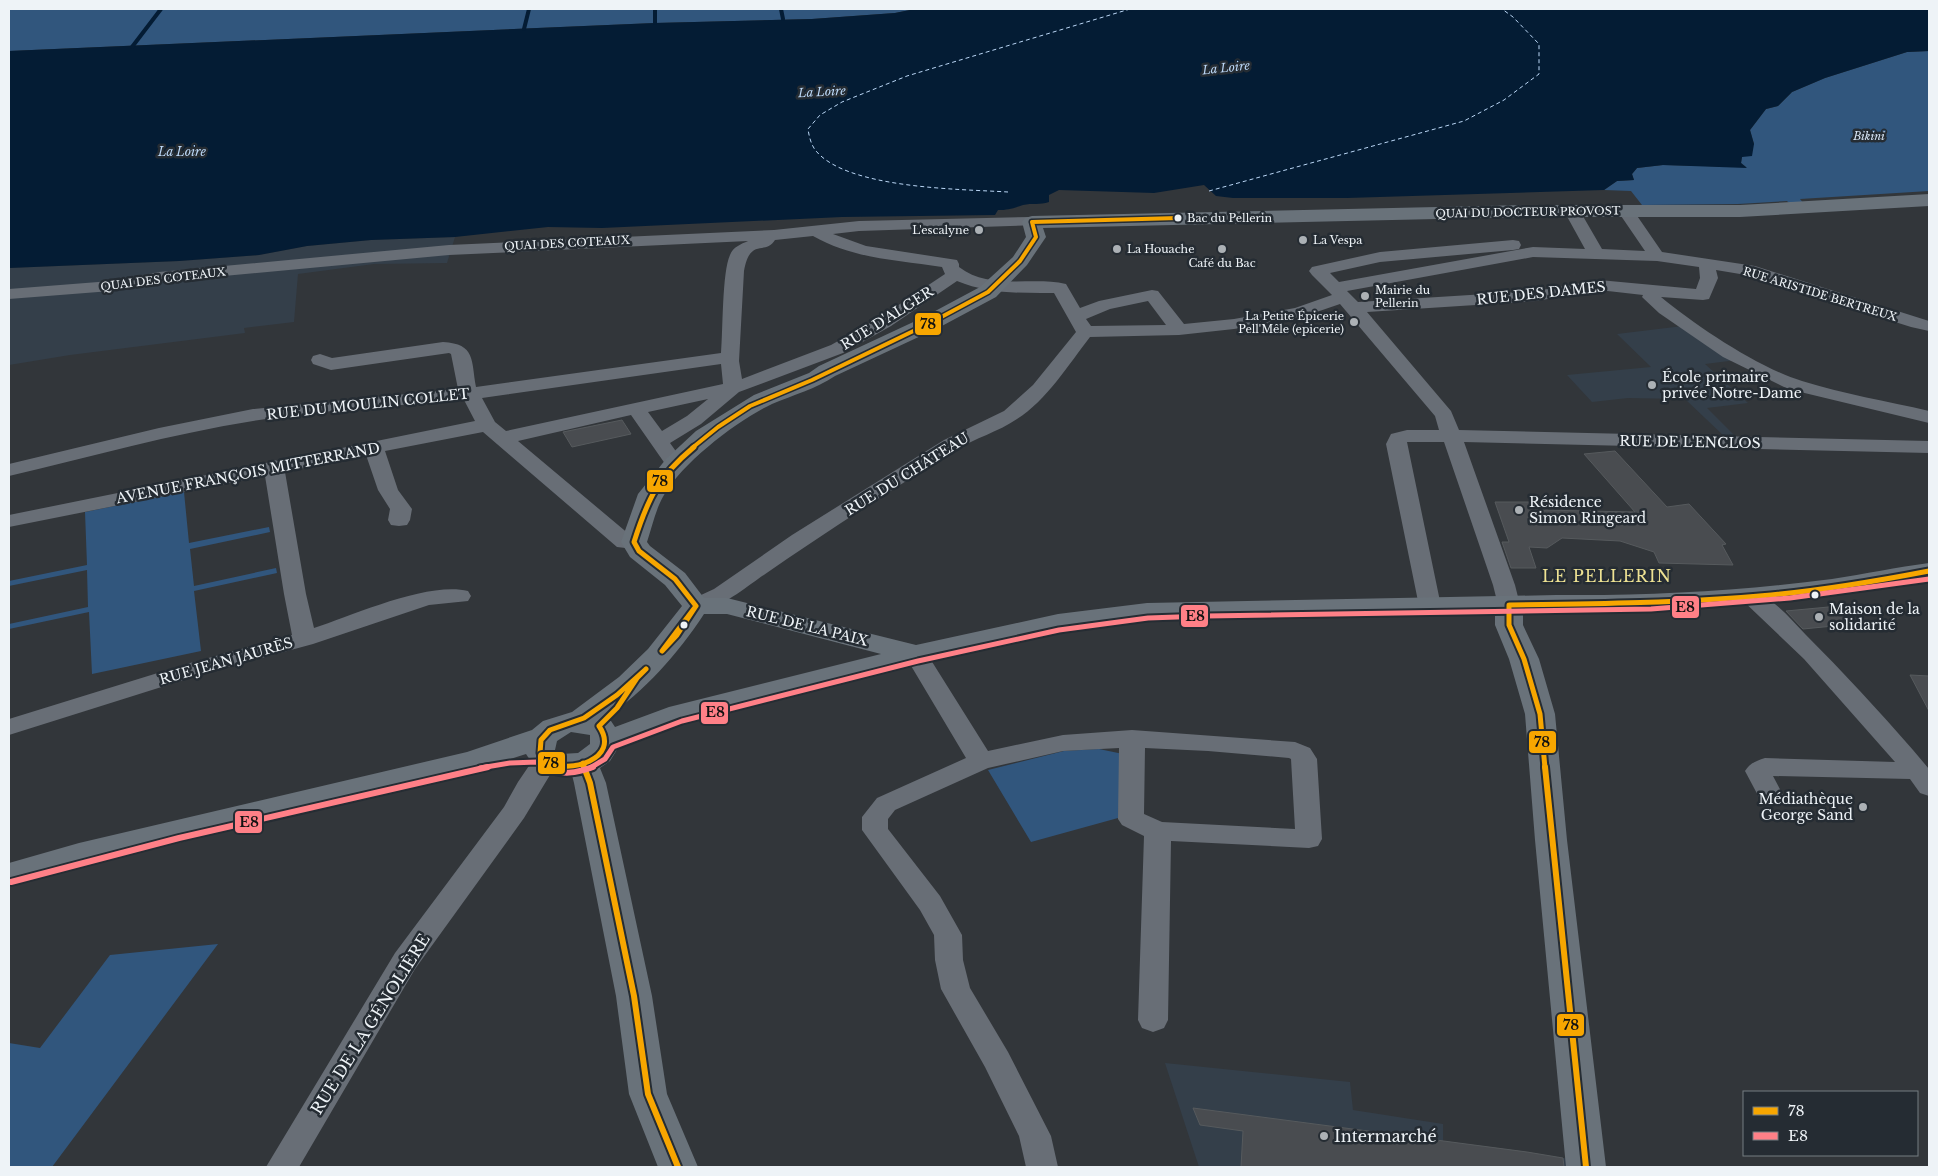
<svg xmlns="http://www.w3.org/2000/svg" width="1938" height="1176" viewBox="0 0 1938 1176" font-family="'Libre Baskerville',serif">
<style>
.built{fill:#343f4a}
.green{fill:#31567d}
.water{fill:#041c34}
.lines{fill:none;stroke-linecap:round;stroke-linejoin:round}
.stream{stroke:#041c34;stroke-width:4}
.ferry{stroke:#bbd7f6;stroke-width:1;stroke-dasharray:4 3;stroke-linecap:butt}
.building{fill:#494c50;stroke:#565a5d}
.street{fill:#686e76;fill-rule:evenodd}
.secondary{fill:#69727a;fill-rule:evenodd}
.bus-1-far2-casing{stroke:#252c33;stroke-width:7}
.bus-1-far1-casing{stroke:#252c33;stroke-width:9}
.bus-1-casing{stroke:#252c33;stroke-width:10}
.bus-2-far1-casing{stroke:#252c33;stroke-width:9}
.bus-2-casing{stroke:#252c33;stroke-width:10}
.bus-1-far2{stroke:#f7a600;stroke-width:4}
.bus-1-far1{stroke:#f7a600;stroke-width:5}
.bus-1{stroke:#f7a600;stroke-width:6}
.bus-2-far1{stroke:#ff8087;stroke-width:5}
.bus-2{stroke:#ff8087;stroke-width:6}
.bus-dot{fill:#eef3f7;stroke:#252c33;stroke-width:2}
.poi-dot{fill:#acb1b5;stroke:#252c33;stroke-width:2}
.labels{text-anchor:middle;stroke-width:5;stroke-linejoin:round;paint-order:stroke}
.far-park-label{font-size:11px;font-style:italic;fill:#d7e5f5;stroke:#252c33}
.far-street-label{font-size:11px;fill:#eef3f7;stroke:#252c33}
.far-bus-label{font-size:11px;fill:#eef3f7;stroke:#252c33;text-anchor:start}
.far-poi-label{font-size:11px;fill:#eef3f7;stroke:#252c33;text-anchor:start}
.far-water-label{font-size:12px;font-style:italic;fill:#bbd7f6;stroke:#252c33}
.street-label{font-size:14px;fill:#eef3f7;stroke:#252c33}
.poi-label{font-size:14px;fill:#eef3f7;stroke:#252c33;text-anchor:start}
.quarter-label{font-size:16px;letter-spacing:1px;fill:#eee293;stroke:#252c33}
.near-street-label{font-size:16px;fill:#eef3f7;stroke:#252c33}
.near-poi-label{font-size:16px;fill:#eef3f7;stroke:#252c33;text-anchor:start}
.line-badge{stroke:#252c33;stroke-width:2}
.pale-badge-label{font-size:14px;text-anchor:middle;font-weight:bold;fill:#111}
</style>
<rect width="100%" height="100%" fill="#32363a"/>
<path class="built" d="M455,237L447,263L374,264L298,274L294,322L244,328L245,333L70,355L9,365V268L179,261L259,255L307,246L371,240Z
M1683,326L1737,360L1705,364L1748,403L1707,408L1736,437H1725L1685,399L1628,398L1592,402L1567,375L1651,367L1617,334Z
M1165,1063L1350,1082L1353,1110L1443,1124V1141L1570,1159V1167H1199Z"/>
<path class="green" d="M9,9H915L895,13L812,19L655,23L9,51Z
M1929,51V191L1800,199L1804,204L1791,205L1787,201L1738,204L1642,205L1631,191L1604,190L1617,181L1634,180L1632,174L1637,168L1663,165L1746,167L1741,163L1742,157L1754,144L1750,130L1766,109L1778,106L1792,92L1825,78L1907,52Z
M184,492L189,543L269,527L270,532L190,549L194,586L276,568L277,573L194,591L201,651L92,674L89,612L9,629V624L88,607L87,570L9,586V581L87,565L85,512Z
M1099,749L1123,754L1118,818L1031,842L988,770L1064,751Z
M218,944L52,1167H9V1043L40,1048L110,955Z"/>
<path class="water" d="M915,9H1929V51L1907,52L1825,78L1792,92L1778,106L1766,109L1750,130L1754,144L1752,156L1742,157L1741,163L1747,168L1663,165L1637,168L1632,174L1634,180L1617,181L1604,190L1347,198H1233L1216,196L1204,185L1154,193L1059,190L1049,195V202C1040,205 1032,203 1023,205C1014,208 1008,210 998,210L995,215L842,217L602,228L548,227L455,237L371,240L307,246L259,255L179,261L9,268V51L655,23L812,19L895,13Z"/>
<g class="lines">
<path class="stream" d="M655,9V23
M781,9L783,19
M524,29L529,9
M132,47L161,9"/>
<path class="ferry" d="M1209,191L1464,121L1504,100L1539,74V44L1513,17L1502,9
M1008,192C960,189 848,189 816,151C811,145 809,136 808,129L820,115L842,102L907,76L1130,9"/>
</g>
<path class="building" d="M622,420L631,434L572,447L563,432Z
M1615,451L1667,507L1689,504L1726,544L1722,545L1733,565L1659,563L1654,552L1620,541L1562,538L1547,548L1529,547L1536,568H1511L1502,542H1509L1495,502H1538L1541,510L1635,512L1584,454Z
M1839,606L1854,624L1803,629L1786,611Z
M1910,675L1929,676V711Z
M1193,1108L1527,1152L1563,1158L1564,1167H1241L1243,1131L1200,1125Z"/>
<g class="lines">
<path class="street" d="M1625,205L1631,207L1662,252L1755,266L1929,321V331L1911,327L1746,275L1716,270L1718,278L1709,299L1703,300L1661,297C1696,326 1759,368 1802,381C1843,394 1887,401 1929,411V423L1788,389L1723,357L1659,313L1642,297L1643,295L1599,290L1536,301L1367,312L1451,411L1459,430L1929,441V453L1464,442L1515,585L1520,605L1517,610L1509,612L1501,610L1498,605L1493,585L1444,442H1407L1441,606L1438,611L1430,613L1422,611L1419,606L1386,444L1391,434L1407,430H1439L1435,416L1340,304L1299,318L1234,329L1179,335L1090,337C1069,364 1046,401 1017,419C998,432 975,438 956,450C889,491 823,534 758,579C741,591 710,616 688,611L685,606L688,601L714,589L792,535L944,440L1004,411L1033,385L1076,332L1054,293C1022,293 988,294 957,281L891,326L843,353L739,392L701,424L670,443L685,464L682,468L675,470L668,468L631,415L518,441L630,535L642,537L645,542L642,547L634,549L617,547L483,432L385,451L398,490L412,509L410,520L407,525L399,526L391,525L388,520L390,509L378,490L366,455L285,472L306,594L314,628C353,615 429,581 468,591L471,596L468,601L429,605L313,644L206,673L9,735V719L190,663L292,635L284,594L265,476L9,527V515L266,463L274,460L278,461L475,421L464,400C394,406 322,410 253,421C171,434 90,457 9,476V464L159,428L253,409L458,389L451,354L449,353L331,370L313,364L311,360L313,356L320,354L332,358L443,342C476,344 471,360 476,387L721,353C723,331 722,272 730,255C733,247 741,244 748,241L449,255L159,282L111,291L9,299V289L111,281L159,272L449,245L774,230L859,221L1032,217L1038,219L1040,222L1038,225L859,231L833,234L866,246L957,260L959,264V267C990,291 1031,276 1066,284L1080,308L1099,301L1152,290L1158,291L1184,324L1234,319L1295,308L1332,295L1312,275L1309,271L1312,267L1380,252L1513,240L1519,241L1521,245L1519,249L1513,250L1380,262L1330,273L1339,282L1533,247L1585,249L1564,211L1566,208H1578L1580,211L1602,249L1645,251L1617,210L1619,207ZM813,236C853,259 898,260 942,267L945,274L879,318L831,345L742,379L739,361L744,271C750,237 765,256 775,240ZM1533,257L1657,261L1699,267L1700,278L1696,289L1599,280L1536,291L1358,302L1347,291ZM1148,301L1166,325L1091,326L1086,319L1110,309ZM721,364L723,384L506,431L495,422L482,398ZM708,399L687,416L662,431L648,412Z
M1750,590C1772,596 1791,619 1806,635C1843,672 1879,711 1913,750L1929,769V796L1920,793L1910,779L1773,776L1784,797L1780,803L1771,806L1762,803L1745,771C1750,763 1756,761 1765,758L1895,762L1804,659L1739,597L1742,592Z
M916,647L924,649L988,751L1063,735L1132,730L1295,742L1310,748L1317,759L1322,839L1318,846L1309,848L1171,841L1168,1020L1164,1028L1153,1032L1142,1028L1138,1020L1144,836L1122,825L1118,819L1119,748L1063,751L988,768L895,810L888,819V829L940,896L962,935L963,960L970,988L1008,1052L1051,1136L1058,1167H1026L1019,1136L985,1067L941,989L935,960L934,935L920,910L862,830V817L877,798L966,758L904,654L908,649ZM1145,748L1208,751L1289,758L1291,759L1295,829L1162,822L1144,814Z
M546,752L555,754L559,760L524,818L415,969L299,1167H266L395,953L504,807L518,782L537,754Z"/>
<path class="secondary" d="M1929,194V206L1740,217H1526L1043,228L1046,237L1027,265L996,297L940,327L835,376C816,389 793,395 772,404C738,420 683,462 664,495C656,508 652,527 647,542L650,546L685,573L704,598H727L916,645L1058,614L1147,603L1556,595C1648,596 1740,591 1832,579C1865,574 1897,567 1929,563V579C1855,592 1781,603 1706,608C1645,613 1584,610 1523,613V625L1539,659L1555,714L1567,840L1606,1167H1566L1535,840L1525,714L1509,659L1495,625V614L1147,619L1058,632L916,663L690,721L618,748L610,761L600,768L606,783L652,996L667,1094L698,1167H658L629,1094L616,996L574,783L572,775C552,775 537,771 526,754L473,771L79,867L9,887V863L79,843L467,752L532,730L543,721L572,712L619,677L648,649L682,606L665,585L630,557L621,542L638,494L666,459L696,431L754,395L809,373L819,366L924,317L980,287L1013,257L1026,237L1022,222L1025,218L1032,216L1526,205H1740ZM704,614H727L881,654L669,707L615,727L611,721L605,718C645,691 677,655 704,614ZM571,732L590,735V744L578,753L561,754L555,750L557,741Z"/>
<defs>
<path id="bus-1-far2" d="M1032,222L1178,218
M692,448L718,427L750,406L812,380L932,322L988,292L1020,261L1036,237L1032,222"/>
<path id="bus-1-far1" d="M694,447C658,477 648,498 634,542L639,551L675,579L696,606
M1509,605V625L1524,659L1540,714L1545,768
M1509,605C1596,604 1684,603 1771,595C1824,590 1877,581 1929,571
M696,606L677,635L662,651Z
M646,669L637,678L617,708L599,726C622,760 567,774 548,762C544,760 542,756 540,753L541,740L550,730L584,718L617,695Z
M583,763L585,768"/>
<path id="bus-1" d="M584,767L590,783L634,996L648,1094L678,1167
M1545,767L1586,1167"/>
<path id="bus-2-far1" d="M480,768L510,763L537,762L548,768
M590,768L605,759L613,747L682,721L918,661L1059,630L1148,618L1206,616L1651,609L1790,598L1929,579"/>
<path id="bus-2" d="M545,767C561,776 577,773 593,767
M11,882L179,838L488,767"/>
</defs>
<use href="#bus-1-far2" class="bus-1-far2-casing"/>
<use href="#bus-1-far1" class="bus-1-far1-casing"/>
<use href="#bus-1" class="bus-1-casing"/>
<use href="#bus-2-far1" class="bus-2-far1-casing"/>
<use href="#bus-2" class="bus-2-casing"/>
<use href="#bus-1-far2" class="bus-1-far2"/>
<use href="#bus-1-far1" class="bus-1-far1"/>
<use href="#bus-1" class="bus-1"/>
<use href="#bus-2-far1" class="bus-2-far1"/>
<use href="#bus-2" class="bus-2"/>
</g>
<g class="bus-dot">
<circle cx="1178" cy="218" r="4.5"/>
<circle cx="1815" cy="595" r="4.5"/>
<circle cx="684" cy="625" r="4.5"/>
</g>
<g class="poi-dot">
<circle cx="979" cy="230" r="5"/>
<circle cx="1303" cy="240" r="5"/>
<circle cx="1117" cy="249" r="5"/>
<circle cx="1222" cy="249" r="5"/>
<circle cx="1365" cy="296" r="5"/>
<circle cx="1354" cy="322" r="5"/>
<circle cx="1652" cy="385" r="5"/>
<circle cx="1519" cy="510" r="5"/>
<circle cx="1819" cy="617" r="5"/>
<circle cx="1863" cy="807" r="5"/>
<circle cx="1324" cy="1136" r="5"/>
</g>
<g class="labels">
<g class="far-park-label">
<text x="1869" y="140">Bikini</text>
</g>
<g class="far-street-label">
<text transform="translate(1528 212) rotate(-1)" y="4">QUAI DU DOCTEUR PROVOST</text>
<text transform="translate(567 243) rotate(-3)" y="4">QUAI DES COTEAUX</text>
<text transform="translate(163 279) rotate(-7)" y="4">QUAI DES COTEAUX</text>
<text transform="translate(1820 294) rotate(17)" y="4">RUE ARISTIDE BERTREUX</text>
</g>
<g class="far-bus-label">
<text x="1187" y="222">Bac du Pellerin</text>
</g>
<g class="far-poi-label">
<text x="969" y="234" text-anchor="end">L'escalyne</text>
<text x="1313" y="244">La Vespa</text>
<text x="1127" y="253">La Houache</text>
<text x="1222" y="267" text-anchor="middle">Café du Bac</text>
<text x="1375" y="294">Mairie du<tspan x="1375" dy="13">Pellerin</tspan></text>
<text x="1344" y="320" text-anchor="end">La Petite Épicerie<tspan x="1344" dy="13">Pell'Mêle (epicerie)</tspan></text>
</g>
<g class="far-water-label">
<text transform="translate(1226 68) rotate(-6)" y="4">La Loire</text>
<text transform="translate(822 92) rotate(-3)" y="4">La Loire</text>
<text x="182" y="156">La Loire</text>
</g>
<g class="street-label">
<text transform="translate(1541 293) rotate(-6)" y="5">RUE DES DAMES</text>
<text transform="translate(887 318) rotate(-32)" y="5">RUE D'ALGER</text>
<text transform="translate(368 404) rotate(-6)" y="5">RUE DU MOULIN COLLET</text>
<text transform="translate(1690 442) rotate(1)" y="5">RUE DE L'ENCLOS</text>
<text transform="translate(248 473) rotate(-11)" y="5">AVENUE FRANÇOIS MITTERRAND</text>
<text transform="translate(907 474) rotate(-32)" y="5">RUE DU CHÂTEAU</text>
<text transform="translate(807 626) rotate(14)" y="5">RUE DE LA PAIX</text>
<text transform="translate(226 661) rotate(-16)" y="5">RUE JEAN JAURÈS</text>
</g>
<g class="poi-label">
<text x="1662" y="382">École primaire<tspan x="1662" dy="16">privée Notre-Dame</tspan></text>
<text x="1529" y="507">Résidence<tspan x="1529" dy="16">Simon Ringeard</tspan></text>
<text x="1829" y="614">Maison de la<tspan x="1829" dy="16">solidarité</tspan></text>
<text x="1853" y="804" text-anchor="end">Médiathèque<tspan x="1853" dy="16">George Sand</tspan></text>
</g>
<g class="quarter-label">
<text x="1607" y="582">LE PELLERIN</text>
</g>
<g class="near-street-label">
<text transform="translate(370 1024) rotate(-58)" y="6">RUE DE LA GÉNOLIÈRE</text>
</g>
<g class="near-poi-label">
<text x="1334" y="1142">Intermarché</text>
</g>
</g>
<g class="line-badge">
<rect x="914" y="312" width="28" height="24" rx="5" fill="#f7a600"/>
<rect x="646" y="469" width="28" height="24" rx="5" fill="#f7a600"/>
<rect x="1671" y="595" width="29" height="24" rx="5" fill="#ff8087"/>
<rect x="1180" y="604" width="29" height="24" rx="5" fill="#ff8087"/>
<rect x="700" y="701" width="29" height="24" rx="5" fill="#ff8087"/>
<rect x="1528" y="730" width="29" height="24" rx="5" fill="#f7a600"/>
<rect x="537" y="751" width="29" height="24" rx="5" fill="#f7a600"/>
<rect x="234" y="810" width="29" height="24" rx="5" fill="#ff8087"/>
<rect x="1556" y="1013" width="29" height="24" rx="5" fill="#f7a600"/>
</g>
<g class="pale-badge-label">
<text x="928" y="329">78</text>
<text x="660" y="486">78</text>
<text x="1685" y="612">E8</text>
<text x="1195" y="621">E8</text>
<text x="715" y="717">E8</text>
<text x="1542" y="747">78</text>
<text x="551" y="768">78</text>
<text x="249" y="827">E8</text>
<text x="1571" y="1030">78</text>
</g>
<rect width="1938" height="1176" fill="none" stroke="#eef3f7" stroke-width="20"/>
<rect x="1743" y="1091" width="175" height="65" fill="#252c33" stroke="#757c81"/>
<rect x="1753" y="1107" width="25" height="8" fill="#f7a600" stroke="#757c81"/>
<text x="1788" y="1116" font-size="15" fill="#eef3f7">78</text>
<rect x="1753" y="1132" width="25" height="8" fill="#ff8087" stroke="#757c81"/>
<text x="1788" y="1141" font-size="15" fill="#eef3f7">E8</text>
</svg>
